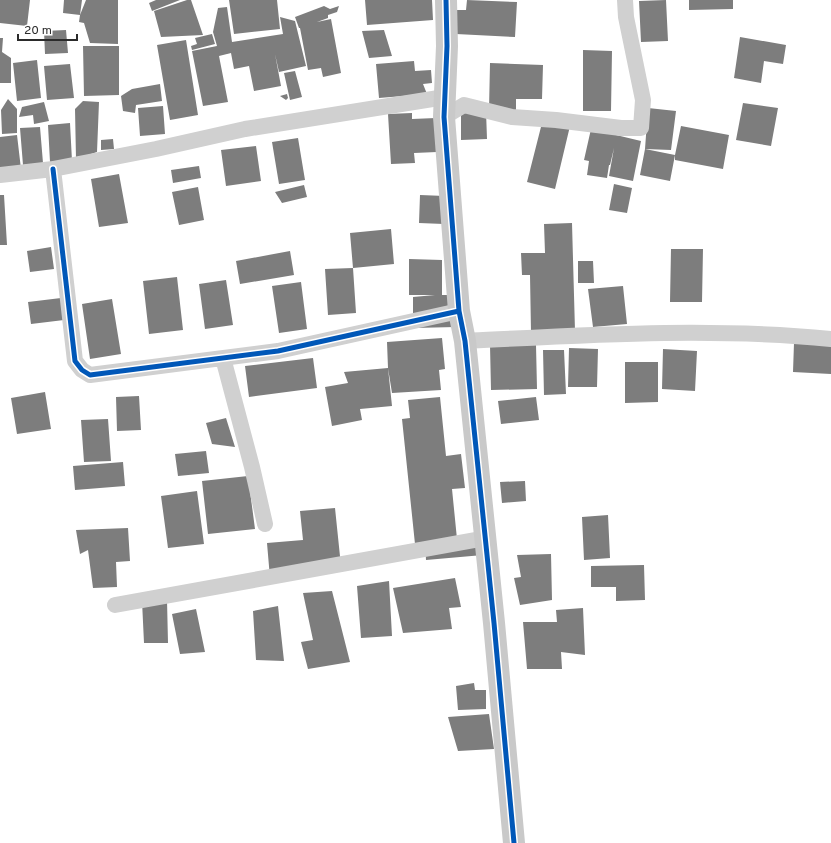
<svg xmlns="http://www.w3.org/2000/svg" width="831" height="843" viewBox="0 0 831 843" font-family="Overpass,sans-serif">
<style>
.building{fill:#7d7d7d}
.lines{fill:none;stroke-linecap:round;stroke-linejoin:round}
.street{stroke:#d0d0d0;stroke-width:16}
.secondary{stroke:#c9c9c9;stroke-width:22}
.cycleway-casing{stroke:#fff;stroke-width:8}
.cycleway{stroke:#0057b8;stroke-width:5}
</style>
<rect width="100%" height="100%" fill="#fff"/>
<path class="building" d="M0,0H30L27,26L0,23Z
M64,0H82L80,15L63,13Z
M86,0H118V44L90,43L84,23L79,22L80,15Z
M156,0H180L152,11L149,3Z
M187,0H191L203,35L161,37L154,11Z
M229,0H277L280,29L234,34Z
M365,0H432L433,20L367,25Z
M467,0L517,2L515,37L456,34L457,10H466Z
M666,0L668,41L641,42L639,1Z
M689,0H733V9L689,10Z
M324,6L330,9L339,6L337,12L328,15V18L317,22L331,19L341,73L323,77L321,68L308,70L300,28H299L295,17Z
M227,7L232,42L283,34L280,17L295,21L306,66L279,72L275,54L281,86L254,91L249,66L234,69L231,53L219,56L228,102L203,106L192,51L217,46L213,32L218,8Z
M66,30L68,53L45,54L44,31Z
M384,30L392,56L369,58L362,31Z
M212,34L215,44L192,50L191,46L197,44L195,38Z
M740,37L786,45L783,64L764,61L761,83L734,78Z
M0,38H3L2,52L11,58V83H0Z
M186,40L198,115L170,120L157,45Z
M83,46H119V95L84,96Z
M583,50L612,51L611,111H583Z
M37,60L41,98L17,101L13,63Z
M414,61L415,71L431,70L432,83L423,84L427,94L379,98L376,64Z
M490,63L543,65L542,99H516V111L489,110Z
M70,64L74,98L47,100L44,66Z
M295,71L302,97L290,100L284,73Z
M160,84L162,101L136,105L135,113L123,111L121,96L132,89Z
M287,94L288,98L286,100L280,96Z
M8,99L17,109V133L2,134L1,110Z
M83,101L99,102L97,152L76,159L75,109Z
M44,102L49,121L34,124L33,115L19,117L22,107Z
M743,103L778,108L771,146L736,140Z
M163,106L165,134L140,136L138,108Z
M648,108L676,111L671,150L645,149L675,155L681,126L729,135L723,169L675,160V155L670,181L640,175L645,149Z
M486,111L487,139L461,140V112Z
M412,113V119L436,118L437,152L414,153L415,163L391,164L388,114Z
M543,119L570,126L555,189L527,182Z
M70,123L72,161L50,162L48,125Z
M40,127L43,163L23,165L20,128Z
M591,129L641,141L633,181L609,176L614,148L610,165H609L607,178L587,175L589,161L584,160Z
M17,135L21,169L0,172V137Z
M298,138L305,180L279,184L272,142Z
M113,139L114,149L101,150V140Z
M256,146L261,181L226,186L221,150Z
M199,166L201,178L173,183L171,170Z
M119,174L128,223L99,227L91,179Z
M614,184L632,188L627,213L609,210Z
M304,185L307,197L282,203L275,192Z
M198,187L204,220L179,225L172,192Z
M0,195H4L7,245H0Z
M420,195L445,196L444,224L419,223Z
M572,223L575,331L531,332L530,275H522L521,253H545L544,224Z
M391,229L394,264L353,268L356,313L328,315L325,269L353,268L350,233Z
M51,247L54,269L30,272L27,251Z
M671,249H703L702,302H670Z
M290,251L294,275L240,284L236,261Z
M409,259L442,260V295H455L456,327L413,328V297L435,295H409Z
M578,261H593L594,283H578Z
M177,277L183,330L149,334L143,281Z
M226,280L233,325L205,329L199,284Z
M301,282L307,329L279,333L272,286Z
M623,286L627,324L593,327L588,289Z
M61,298L64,320L31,324L28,302Z
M112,299L121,354L90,359L82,304Z
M442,338L445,369L439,370L441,390L392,393L388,368L387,342Z
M794,343L831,344V374L793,372Z
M490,345H536L537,389L491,390Z
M569,348L598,349L597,387H568Z
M663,349L697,351L695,391L662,389Z
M543,350H564L566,394L544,395Z
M313,358L317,388L249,397L245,366Z
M625,362H658V402L625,403Z
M388,368L392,406L360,409L362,420L332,426L325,387L348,383L344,372Z
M45,392L51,429L17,434L11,398Z
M139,396L141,430L117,431L116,397Z
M440,397L446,456L461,454L465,488L452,489L457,539L481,537L483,555L426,560L425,542L415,544L402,419L410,418L408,400Z
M536,397L539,420L501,424L498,401Z
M226,418L235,447L212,444L206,423Z
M108,419L111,461L84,462L81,420Z
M206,451L209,473L178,476L175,454Z
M123,462L125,486L75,490L73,466Z
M248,476L255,529L208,534L202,481Z
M525,481L526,501L502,503L500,482Z
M197,491L204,544L168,548L161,496Z
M335,508L341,566L270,578L267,543L303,540L300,511Z
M608,515L610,558L584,560L582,517Z
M128,528L130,561L116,562L117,587L93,588L88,550L80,554L76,530Z
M551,554L552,600L520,605L514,578L521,577L517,555Z
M644,565L645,600L616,601V587H591V566Z
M455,578L461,607L449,608L452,629L403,633L393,588Z
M389,581L392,636L361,638L357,586Z
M332,591L350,662L308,669L301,642L313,640L303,593Z
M167,600L168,643H144L142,601Z
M278,606L284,661L256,660L253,611Z
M583,608L585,655L561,652L562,669H527L523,622H557L556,610Z
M196,609L205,652L180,654L172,614Z
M474,683L475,690H486V709L458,710L456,686Z
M489,714L494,749L458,751L448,717Z"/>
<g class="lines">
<path class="street" d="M444,117L464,105L512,117L556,120L621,128H641L643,100L626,17L625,0
M53,169L75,361L82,370L90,375L278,351L459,311
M0,175L53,169L156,149L245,129L445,97
M465,341C587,335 709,327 831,339
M223,358L252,467L265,524
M115,605L486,538"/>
<path class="secondary" d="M446,0L447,46L444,117L459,311L465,341L494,623L514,843"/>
<defs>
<path id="cycleway" d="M446,0L447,46L444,117L459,311L465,341L494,623L514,843
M53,169L75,361L82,370L90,375L278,351L459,311"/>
</defs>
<use href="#cycleway" class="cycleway-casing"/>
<use href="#cycleway" class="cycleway"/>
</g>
<path d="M18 34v6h59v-6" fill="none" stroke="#2b2b2b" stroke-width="2"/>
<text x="24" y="34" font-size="12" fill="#2b2b2b" stroke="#ffffff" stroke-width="3" paint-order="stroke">20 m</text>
</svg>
